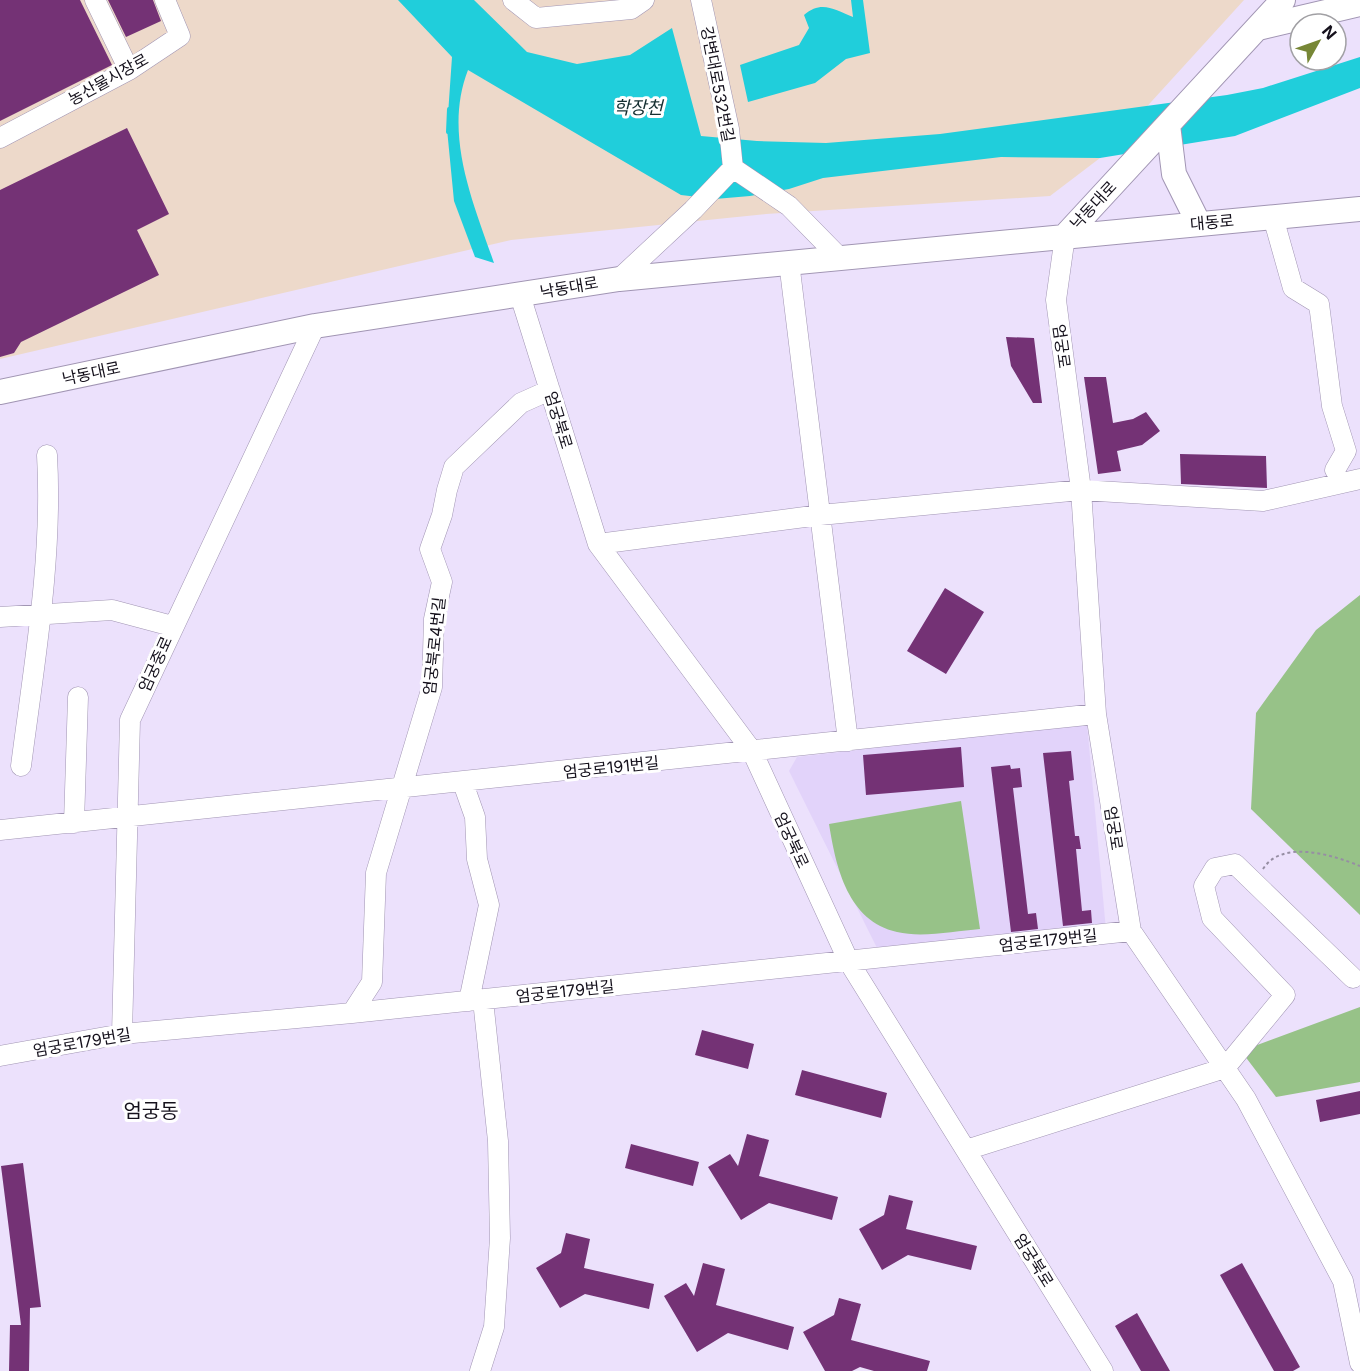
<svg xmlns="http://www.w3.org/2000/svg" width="1360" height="1371" viewBox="0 0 1360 1371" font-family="Inter,'Noto Sans KR',sans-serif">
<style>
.industrial{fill:#edd9ca}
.built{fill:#e2d3fa}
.green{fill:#97c288}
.water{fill:#20cedb}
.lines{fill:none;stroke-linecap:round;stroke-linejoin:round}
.stream{stroke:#20cedb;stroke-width:4}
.building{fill:#743275}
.minor-casing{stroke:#a195b3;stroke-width:21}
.major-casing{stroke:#a195b3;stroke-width:26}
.path{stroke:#968ea3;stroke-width:2;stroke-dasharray:3 3;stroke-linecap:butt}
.minor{stroke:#fff;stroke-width:20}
.major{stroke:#fff;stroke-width:24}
.labels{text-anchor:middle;stroke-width:6;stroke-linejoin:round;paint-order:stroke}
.street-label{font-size:16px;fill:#15111c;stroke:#fff}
.water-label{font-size:18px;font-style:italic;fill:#152f31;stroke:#fff}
.quarter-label{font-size:20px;fill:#15111c;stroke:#fff}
</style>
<rect width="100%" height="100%" fill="#ece1fc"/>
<path class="industrial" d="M0,0H1244L1100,158L1050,196L766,214L511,240L0,359Z"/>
<path class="built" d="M1087,724L1106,930L881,956L789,771L797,757Z"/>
<path class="green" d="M1360,595V915L1251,809L1256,713L1316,630Z
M961,801L980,929C955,931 922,938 897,932C848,921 836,868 829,824Z
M1360,1007V1082L1276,1097L1241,1051Z"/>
<path class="water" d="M398,0H474L527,52L577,64L630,55L672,28L701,136L757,141L826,143L940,134L1227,95L1263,88L1360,57V88L1235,136L1100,158L1001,157L823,178L789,189L750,196L715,199L681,195L468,70C443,134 473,202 494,263L475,257L454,201L447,129L452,57Z
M851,0H863L870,53L846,59L815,83L748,102L740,65L799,45L809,28L804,15C821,0 834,9 853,17Z"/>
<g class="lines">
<path class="stream" d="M448,132L449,109"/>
</g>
<path class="building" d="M0,0H80L112,65L0,121Z
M108,0H153L161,21L126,37Z
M127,128L169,214L137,230L159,275L21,342L14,353L0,357V190Z
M1006,337L1034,338L1042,403H1033L1011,366Z
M1084,377H1106L1113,423L1133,419L1146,412L1160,431L1142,445L1117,451L1121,471L1098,474Z
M1180,454L1266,456L1267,488L1181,484Z
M945,588L984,612L946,674L907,651Z
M961,747L964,787L866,795L863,755Z
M1071,751L1074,780L1069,781L1075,836H1079L1081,849H1076L1082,911L1091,910L1092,923L1063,926L1043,753Z
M1010,765L1011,769L1020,768L1022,787L1013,788L1028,914L1036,913L1038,929L1011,932L991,767Z
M702,1030L754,1044L748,1069L695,1055Z
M802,1070L887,1093L881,1118L795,1095Z
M1360,1091V1114L1320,1122L1316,1100Z
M747,1134L769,1140L759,1176L838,1197L832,1220L769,1203L741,1220L708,1167L730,1154L738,1166Z
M631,1144L699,1162L693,1186L625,1168Z
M23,1163L41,1307L30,1308L29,1371H9L10,1325H21L1,1166Z
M889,1195L913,1201L906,1229L977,1246L971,1270L908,1255L882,1270L859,1229L884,1215Z
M566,1233L590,1239L584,1268L654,1284L649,1309L585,1294L560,1308L536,1268L561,1253Z
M703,1263L725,1269L716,1305L794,1327L788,1350L728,1333L697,1352L664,1296L686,1283L694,1296Z
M1242,1263L1300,1367L1293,1371H1274L1220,1275Z
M839,1298L861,1304L851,1340L930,1361L927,1371H874L860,1367L852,1371H825L803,1332L834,1315Z
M1137,1313L1170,1371H1141L1115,1326Z"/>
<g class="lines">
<defs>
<path id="minor" d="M95,0L129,70
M513,0L536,18L631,9L644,0
M0,138L129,70L180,36L165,0
M733,168L789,206L839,257
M1273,217L1293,288L1319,304L1332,406L1346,451L1335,470
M1065,236L1056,300L1081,490L1096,714L1131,931L1246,1099L1343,1281L1360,1363
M789,262L848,741
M619,279L693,210L733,168L729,129L701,0
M520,295L598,544L752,751L849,962L1103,1371
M598,544L820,515L1081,490L1263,501L1360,479
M0,617L112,610L172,626
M21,766C34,664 53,558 47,455
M463,783L475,817L477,859L489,905L469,1001
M74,823L78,697
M0,830L1096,714
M352,1013L372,982L376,873L432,687L434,619L442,582L430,549L442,515L447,490L454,467L521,403L550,390
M122,1034L130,720L315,326
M0,1056L122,1034L352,1013L1131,931
M966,1150L1225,1068L1285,995L1212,918L1204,886L1215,868L1235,864L1353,978
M480,1371L494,1327L500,1238L498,1141L483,1000"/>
<path id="major" d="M1258,28L1360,4
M1168,125L1174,174L1199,224
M1065,236L1283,0
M0,392L315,326L619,279L1360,209"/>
</defs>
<use href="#minor" class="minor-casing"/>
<use href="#major" class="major-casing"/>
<path class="path" d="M1263,869C1282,839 1333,855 1360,866"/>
<use href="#minor" class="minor"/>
<use href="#major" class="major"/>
</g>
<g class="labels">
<g class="street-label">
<text transform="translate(108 79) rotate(-29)" y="6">농산물시장로</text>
<text transform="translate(718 84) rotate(79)" y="6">강변대로532번길</text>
<text transform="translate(1093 205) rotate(-47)" y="6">낙동대로</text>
<text transform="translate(1212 222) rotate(-5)" y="6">대동로</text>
<text transform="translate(569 287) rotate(-10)" y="6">낙동대로</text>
<text transform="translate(1062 346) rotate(82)" y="6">엄궁로</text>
<text transform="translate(91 373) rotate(-12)" y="6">낙동대로</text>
<text transform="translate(559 420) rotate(73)" y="6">엄궁북로</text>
<text transform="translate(434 646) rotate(-84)" y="6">엄궁북로4번길</text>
<text transform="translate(155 664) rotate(-66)" y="6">엄궁중로</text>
<text transform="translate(611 767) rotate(-6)" y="6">엄궁로191번길</text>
<text transform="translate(1114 828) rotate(81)" y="6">엄궁로</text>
<text transform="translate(792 840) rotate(65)" y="6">엄궁북로</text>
<text transform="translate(1048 940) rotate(-6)" y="6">엄궁로179번길</text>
<text transform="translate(565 991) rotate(-6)" y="6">엄궁로179번길</text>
<text transform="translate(82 1042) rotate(-10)" y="6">엄궁로179번길</text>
<text transform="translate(1034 1260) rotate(58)" y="6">엄궁북로</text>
</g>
<g class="water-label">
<text x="638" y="114">학장천</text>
</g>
<g class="quarter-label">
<text x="151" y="1118">엄궁동</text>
</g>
</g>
<g transform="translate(1318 42) rotate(50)"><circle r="28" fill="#ffffff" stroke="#a1a0a4" stroke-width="1.5"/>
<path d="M0-4.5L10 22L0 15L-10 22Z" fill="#778736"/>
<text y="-9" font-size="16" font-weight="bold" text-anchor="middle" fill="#15111c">N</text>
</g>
</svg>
